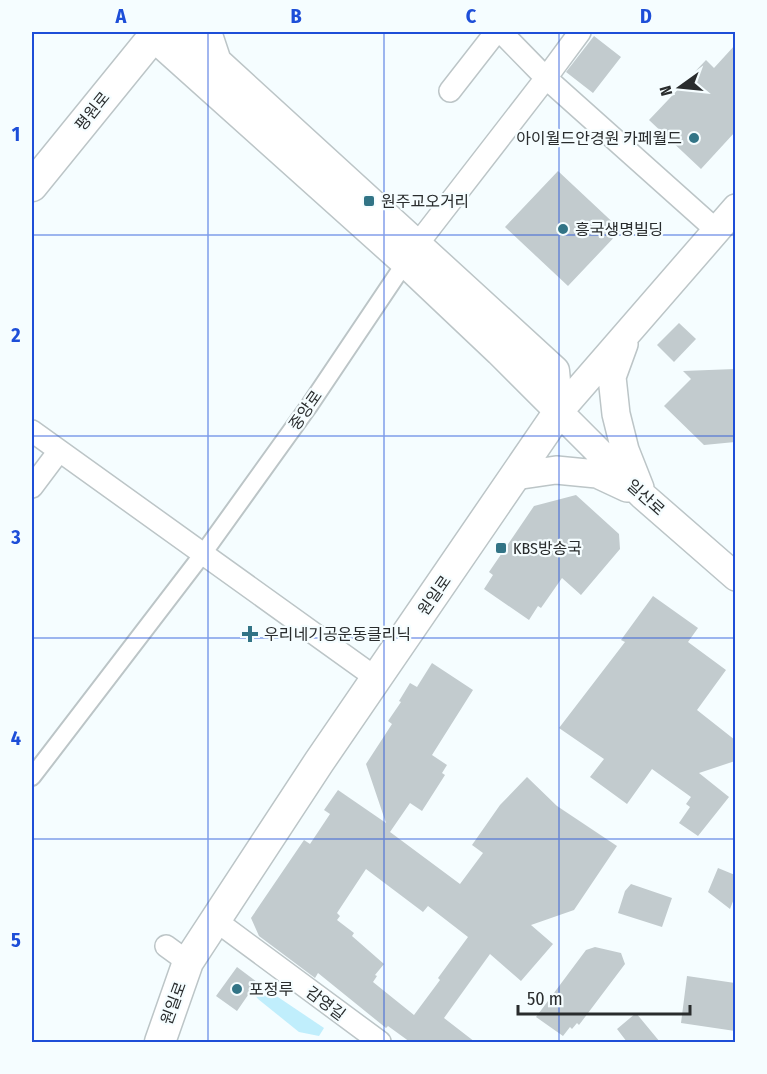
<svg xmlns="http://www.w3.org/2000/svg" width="767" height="1074" viewBox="0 0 767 1074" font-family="'Fira Sans Condensed','Noto Sans KR',sans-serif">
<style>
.green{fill:#c0eefc}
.building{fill:#c2cbce;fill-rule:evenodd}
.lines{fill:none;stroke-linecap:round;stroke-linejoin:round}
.pedestrian-casing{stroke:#bcc5c7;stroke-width:20}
.minor-casing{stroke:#bcc5c7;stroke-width:24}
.tertiary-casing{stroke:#bcc5c7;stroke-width:30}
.secondary-casing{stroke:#bcc5c7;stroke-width:33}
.pedestrian{stroke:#fff;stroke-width:16}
.minor{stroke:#fff;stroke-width:21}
.tertiary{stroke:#fff;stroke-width:27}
.secondary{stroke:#fff;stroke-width:30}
.grid{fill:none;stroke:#1d4ed8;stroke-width:1.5;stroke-opacity:0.55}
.poi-dot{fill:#327486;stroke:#f5fdff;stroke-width:2}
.labels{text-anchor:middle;stroke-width:4.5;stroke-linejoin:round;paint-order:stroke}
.street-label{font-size:16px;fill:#292c2d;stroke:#f5fdff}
.poi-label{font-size:16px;fill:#292c2d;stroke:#f5fdff;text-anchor:start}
.neatline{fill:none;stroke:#1d4ed8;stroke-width:2}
.grid-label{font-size:20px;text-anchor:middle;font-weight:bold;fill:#1d4ed8}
</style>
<rect width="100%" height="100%" fill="#f5fdff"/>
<path class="green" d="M260,988L266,989L324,1028L319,1036L299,1032L258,999L255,995Z"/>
<path class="building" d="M594,36L621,57L593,93L566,72Z
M735,45V132L701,169L649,120L706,60L714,68Z
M558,171L621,230L568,286L505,227Z
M679,323L696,339L674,362L657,345Z
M735,369V442L704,445L664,406L691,379L683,371Z
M576,495L619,534L620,549L581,595L562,578L541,608L538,606L529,620L484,589L493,575L489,572L534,506Z
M653,596L698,628L688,642L726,670L697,710L735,740V761L699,773L729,797L698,836L679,823L690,807L686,804L691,797L652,769L627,804L590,777L604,759L559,728L625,642L621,640Z
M432,663L473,690L432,755L447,765L442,773L445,775L422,811L410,803L390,832L460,884L483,853L472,845L500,805L527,777L557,806L617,846L574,910L531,925L553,944L521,981L490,954L444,1018L475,1042H410L388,1026L386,1028L318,973L315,978L259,936L251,918L304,840L310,844L330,814L324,810L338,790L386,823L366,764L392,724L388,721L401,702L399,701L410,683L417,687ZM366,869L423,912L428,906L468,937L438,978L440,980L414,1015L373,982L377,976L375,975L384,964L352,936L354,933L337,920L340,916L337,913Z
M718,868L735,875V896L730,909L708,892Z
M631,884L672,898L662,927L618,913L625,891Z
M595,947L621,953L625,964L579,1025L577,1023L572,1029L570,1027L563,1036L536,1017L586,950Z
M237,967L257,982L237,1011L216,996Z
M687,976L735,983V1031L681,1023Z
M636,1013L660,1042H627L617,1029Z"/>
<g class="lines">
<defs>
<path id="pedestrian" d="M32,777L202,555L309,406L405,263"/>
<path id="minor" d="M501,32L546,78L715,229
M450,91L496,32
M416,246L546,78L580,32
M32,431L376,678
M32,487L59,451
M215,920L380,1042
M166,946L188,962"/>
<path id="tertiary" d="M180,32L216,62
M153,37L405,263L499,352L642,495L736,577
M624,344L612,377L616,414L625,450L640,488
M558,413L736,208
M515,476L556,470L597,474L627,488"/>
<path id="secondary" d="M32,186L157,32
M160,1042L188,962L319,762L558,413L554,371L216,62L206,32"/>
</defs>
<use href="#pedestrian" class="pedestrian-casing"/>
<use href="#minor" class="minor-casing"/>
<use href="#tertiary" class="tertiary-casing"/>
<use href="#secondary" class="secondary-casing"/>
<use href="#pedestrian" class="pedestrian"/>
<use href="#minor" class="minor"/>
<use href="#tertiary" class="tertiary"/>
<use href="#secondary" class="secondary"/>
</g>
<path class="grid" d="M208,32V1042M384,32V1042M559,32V1042M32,235H736M32,436H736M32,638H736M32,839H736"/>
<g class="poi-dot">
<circle cx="694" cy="138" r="6"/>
<rect x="363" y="195" width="12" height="12" rx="3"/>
<circle cx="563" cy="229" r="6"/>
<rect x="495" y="542" width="12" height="12" rx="3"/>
<path d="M247 625h6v6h6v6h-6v6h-6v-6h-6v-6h6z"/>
<circle cx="237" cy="989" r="6"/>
</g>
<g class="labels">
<g class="street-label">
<text transform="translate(92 111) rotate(-51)" y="6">평원로</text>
<text transform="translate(305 410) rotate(-55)" y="6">중앙로</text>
<text transform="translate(646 497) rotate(42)" y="6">일산로</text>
<text transform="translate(434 595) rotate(-55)" y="6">원일로</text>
<text transform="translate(173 1003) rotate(-70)" y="6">원일로</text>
<text transform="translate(326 1003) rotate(37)" y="6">감영길</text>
</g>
<g class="poi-label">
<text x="682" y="144" text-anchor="end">아이월드안경원 카페월드</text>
<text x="381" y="207">원주교오거리</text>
<text x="575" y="235">흥국생명빌딩</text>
<text x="513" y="554">KBS방송국</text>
<text x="264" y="640">우리네기공운동클리닉</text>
<text x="249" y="995">포정루</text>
</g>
</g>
<rect width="767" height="1074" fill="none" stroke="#f5fdff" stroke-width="66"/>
<g transform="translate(680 87) rotate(255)" stroke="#f5fdff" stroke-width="4.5" paint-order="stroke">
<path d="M0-4.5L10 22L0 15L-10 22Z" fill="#292c2d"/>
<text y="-9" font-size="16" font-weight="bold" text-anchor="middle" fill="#292c2d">N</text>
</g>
<path d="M518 1005v9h172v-9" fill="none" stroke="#292c2d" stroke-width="3"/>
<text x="527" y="1005" font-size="18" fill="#292c2d" stroke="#f5fdff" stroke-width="4.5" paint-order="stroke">50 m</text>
<rect x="33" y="33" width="701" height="1008" class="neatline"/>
<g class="grid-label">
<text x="121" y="23">A</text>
<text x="296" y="23">B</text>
<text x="471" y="23">C</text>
<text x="646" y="23">D</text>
<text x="16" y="141">1</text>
<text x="16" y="342">2</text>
<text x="16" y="544">3</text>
<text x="16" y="745">4</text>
<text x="16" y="947">5</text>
</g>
</svg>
